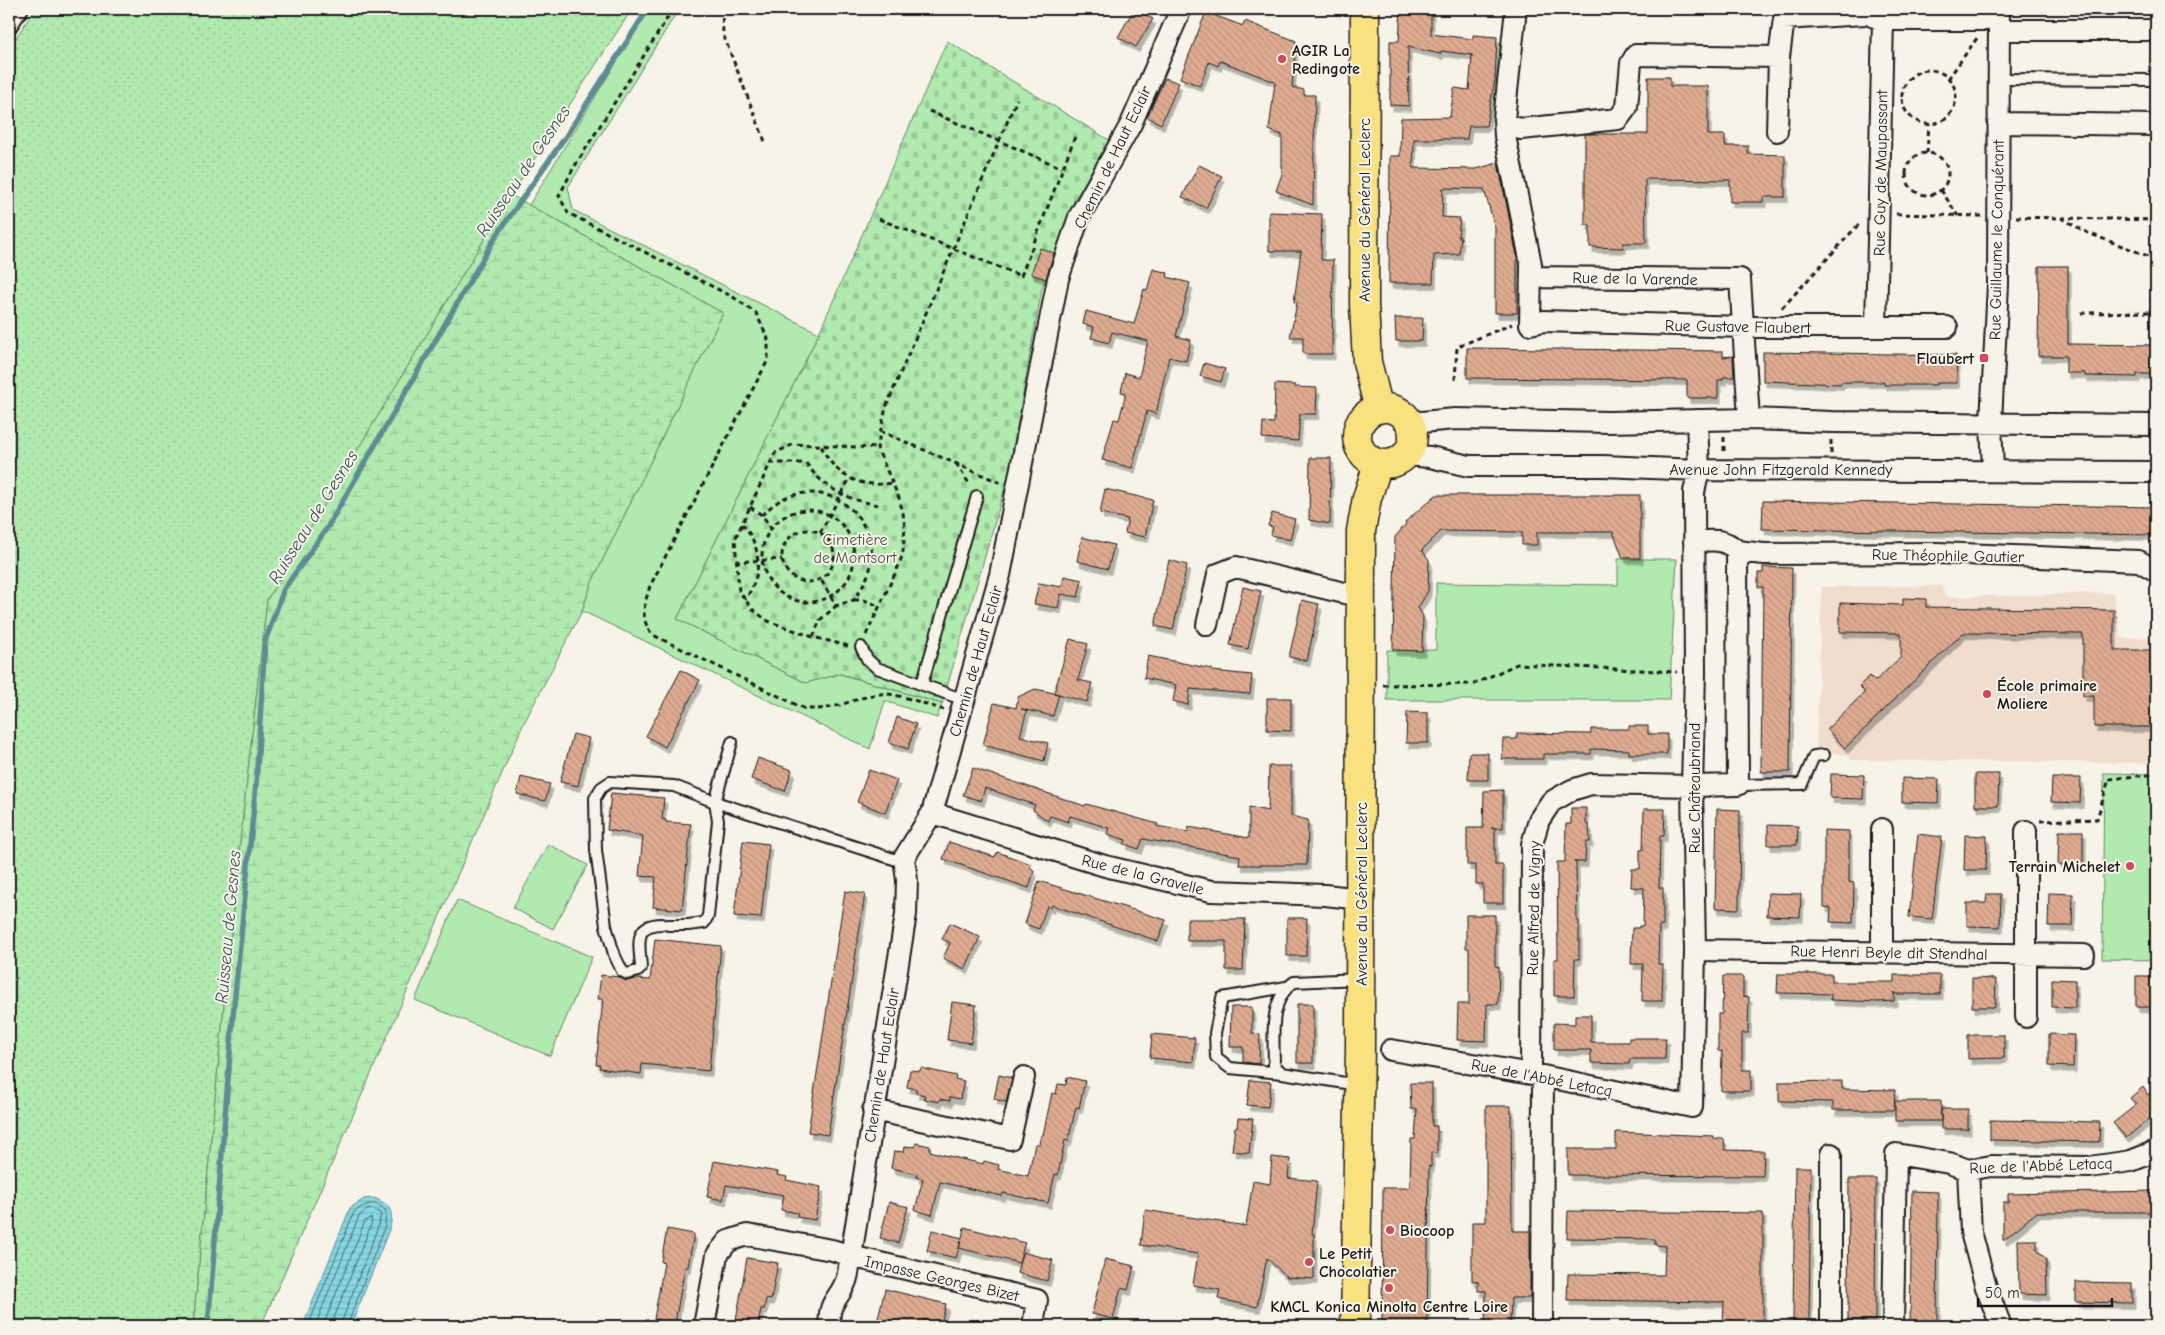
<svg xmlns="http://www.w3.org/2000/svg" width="2165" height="1335" viewBox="0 0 2165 1335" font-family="'Comic Neue',sans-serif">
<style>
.built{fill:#f0ddce}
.grass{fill:url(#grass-dots);stroke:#668366}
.wetland{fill:url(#wetland-marsh);stroke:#668366}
.cemetery{fill:url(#cemetery-stones);stroke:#668366}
.green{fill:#b0eaaf;stroke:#668366}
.water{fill:url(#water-rules);stroke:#5c8d93}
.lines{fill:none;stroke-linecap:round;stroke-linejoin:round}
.shore{stroke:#47676c;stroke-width:1}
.stream{stroke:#5c8d93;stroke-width:5.5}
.building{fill:url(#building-back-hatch);stroke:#1c1c1c;filter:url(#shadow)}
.lane-casing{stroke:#1c1c1c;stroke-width:14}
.street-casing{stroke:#1c1c1c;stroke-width:24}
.primary-casing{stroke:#1c1c1c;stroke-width:31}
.path{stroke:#1c1c1c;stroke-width:3;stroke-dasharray:5 4;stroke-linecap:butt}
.lane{stroke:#f7f3e8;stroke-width:10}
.street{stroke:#f7f3e8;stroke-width:20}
.primary{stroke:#fae180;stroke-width:28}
.poi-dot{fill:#d1495b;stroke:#f7f3e8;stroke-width:2}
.labels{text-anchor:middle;stroke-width:4;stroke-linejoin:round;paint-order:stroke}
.poi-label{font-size:16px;font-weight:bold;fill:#1c1c1c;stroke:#f7f3e8;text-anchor:start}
.street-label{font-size:16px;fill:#1c1c1c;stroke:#f7f3e8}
.park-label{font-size:16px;fill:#485a48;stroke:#f7f3e8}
.water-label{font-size:18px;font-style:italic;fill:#3c5458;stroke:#f7f3e8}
</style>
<defs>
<pattern id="grass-dots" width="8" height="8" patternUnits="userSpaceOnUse" patternTransform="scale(1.25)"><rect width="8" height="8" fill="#b0eaaf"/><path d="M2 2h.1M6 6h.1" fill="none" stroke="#97c896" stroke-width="1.8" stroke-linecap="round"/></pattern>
<pattern id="wetland-marsh" width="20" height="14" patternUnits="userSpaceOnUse" patternTransform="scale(1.25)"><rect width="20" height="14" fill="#b0eaaf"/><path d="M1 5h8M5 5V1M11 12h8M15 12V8" fill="none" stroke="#97c896"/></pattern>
<pattern id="cemetery-stones" width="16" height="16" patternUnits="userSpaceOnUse" patternTransform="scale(1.25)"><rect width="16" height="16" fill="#b0eaaf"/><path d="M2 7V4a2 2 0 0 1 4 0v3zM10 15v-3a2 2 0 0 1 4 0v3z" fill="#97c896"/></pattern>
<pattern id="water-rules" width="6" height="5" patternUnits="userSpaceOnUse" patternTransform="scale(1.25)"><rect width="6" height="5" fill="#87d8e3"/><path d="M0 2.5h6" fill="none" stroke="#74b9c2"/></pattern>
<pattern id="building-back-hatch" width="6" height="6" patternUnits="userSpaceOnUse" patternTransform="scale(1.25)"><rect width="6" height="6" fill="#deab91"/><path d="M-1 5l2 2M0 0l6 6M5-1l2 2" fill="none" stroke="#be937c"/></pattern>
<filter id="shadow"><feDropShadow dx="3" dy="5.5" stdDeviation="0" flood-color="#0004"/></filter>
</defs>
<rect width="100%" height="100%" fill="#f7f3e8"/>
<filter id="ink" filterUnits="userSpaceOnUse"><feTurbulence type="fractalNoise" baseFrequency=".02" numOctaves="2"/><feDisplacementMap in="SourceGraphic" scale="10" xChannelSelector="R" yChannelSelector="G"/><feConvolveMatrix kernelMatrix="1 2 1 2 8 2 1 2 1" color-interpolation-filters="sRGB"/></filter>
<g filter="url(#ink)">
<path class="built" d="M1942,586L1945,597L2113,593L2121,638L2156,637V763L1852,760L1847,755L1816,750L1822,587Z"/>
<path class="grass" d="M35,9H632L511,195L267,600L238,861L193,1326H9V48Z"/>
<path class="wetland" d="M511,195L723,313L592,582L582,611L523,725L261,1326H193L238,861L267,600Z"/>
<path class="cemetery" d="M947,41L1109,140L1074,201L1042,288L1008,477L942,704L841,674L806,683L677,619L819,333Z"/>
<path class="green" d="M649,9H679L568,187L573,210L819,333L677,619L806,683L840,674L942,704L937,718L885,701L870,749L582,611L592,582L723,313L529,205Z
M1618,559H1677L1669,700H1387V650H1436V583L1618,585Z
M2104,773L2156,774V960L2102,959Z
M548,844L588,865L553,929L513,908Z
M457,900L592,957L550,1056L415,1000Z"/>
<path class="water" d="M374,1198C390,1204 394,1211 390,1227L351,1326H303L350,1208L364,1199Z"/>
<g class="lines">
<path class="shore" d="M308,1326L354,1212C365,1204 376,1199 386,1211L385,1226L347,1326
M315,1326L359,1216L367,1210L373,1209L381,1214L379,1224L340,1326
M323,1326L365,1221L371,1218L372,1222L334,1318L333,1326"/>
<path class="stream" d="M208,1326L234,1005L256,785L265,641L284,589L327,528L496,236L566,136L648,9"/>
</g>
<path class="building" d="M1134,9L1153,19L1136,47L1118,37Z
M1401,9H1431V34L1473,39V35L1497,37L1495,80L1486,126H1469L1467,139H1414L1413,168L1476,169L1498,163L1517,256V313H1495V228L1484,189L1443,188L1442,217L1460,218L1458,237H1461L1459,254L1434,255L1433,283H1389L1390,156H1400L1401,118L1450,117L1454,88L1469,90L1472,55L1441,51L1440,54L1408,47L1409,106L1390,105V41H1399Z
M1206,12L1243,26L1245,21L1296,41L1292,87L1304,90V95H1315L1313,205L1276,191L1282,174V135L1269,130L1275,82L1220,61L1218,66L1209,62L1200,86L1180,78Z
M1648,77H1670V86H1708V135H1725V146H1748V154L1785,155V197H1763V202H1730V180L1645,179L1646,243H1623V248L1590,247V225H1585V134H1648Z
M1165,78L1179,83L1161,124L1147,117Z
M1199,165L1222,176L1206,208L1182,197Z
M1269,212L1322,214L1321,260H1333L1332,354H1303V337H1290L1297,303L1294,302L1301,251H1269Z
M1040,248L1054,253L1046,279L1031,274Z
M2039,266H2068V344L2155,345V374H2137V377L2085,376V373H2066V356H2038Z
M1153,269L1168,273L1167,277L1190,283L1176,336L1191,340L1186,361L1169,357L1156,414L1147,411L1132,468L1102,460L1114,419L1119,420L1126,393L1121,392L1125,373L1139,377L1148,341L1112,332L1109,343L1091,338L1094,327L1083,324L1086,311L1134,324L1144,289L1147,290Z
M1395,318H1423L1422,341H1396Z
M1467,348L1723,351V357L1733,356L1734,377H1723V380H1718V398H1687V380L1467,378Z
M1763,352L1956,355L1957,383H1936V385H1884V382H1841V384L1763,381Z
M1204,363L1225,369L1221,382L1200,376Z
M1275,384L1295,385V387L1317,388L1316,414H1300L1298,441L1262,438L1263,422L1274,423Z
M1310,458H1331L1330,524L1309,520Z
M1105,489L1153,500L1145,537L1125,533L1128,519L1100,513Z
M1436,495H1640V558H1623L1613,532H1537V545H1522V532L1441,531L1422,550L1429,560L1428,591L1418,608L1423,616L1422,651L1393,650L1395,537L1406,524L1405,522Z
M1763,501L2156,507V535L1762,529Z
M1272,513L1295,519L1290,540L1271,535L1273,527L1268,526Z
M1082,537L1114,545L1108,569L1077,561Z
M1169,560L1187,565L1173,630L1155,626Z
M1763,567L1792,568L1790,772H1761L1763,587H1758V573H1763Z
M1064,576L1082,580L1078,597L1061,594L1058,608L1034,604L1039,583L1062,587Z
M1243,587L1261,591L1248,649L1230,645Z
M1903,598L1926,599V607L2114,610V650H2156V727H2094V696H2083V634L1963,633L1845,748L1827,729L1865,692L1859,686L1870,676L1875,681L1901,657V633L1840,632V603L1903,605Z
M1302,600L1319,604L1307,661L1289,657Z
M1070,639L1088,644L1078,680L1092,683L1087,702L1054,693Z
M1148,656L1212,669V671L1252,675L1250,694L1190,689L1188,705L1173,701L1176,685L1144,678Z
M681,670L700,680L665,747L646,736Z
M1035,689L1059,694L1053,716L1021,709L1027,710L1020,736L1048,743L1044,761L983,745L994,703L1016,708L1018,697Z
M1267,698H1291V731L1267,730Z
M1407,712L1428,713V743H1406Z
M897,717L916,724L908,749L889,743Z
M1629,726H1648V734H1667V754H1629V750L1591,749V754H1543V759H1502L1503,739H1517V733L1591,734V729H1629Z
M573,734L589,738L578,786L560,782Z
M1469,753H1488V780H1468Z
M758,758L792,770L785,791L751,779Z
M1269,766H1291V816L1308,820L1307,865H1239L1240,856L1143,839L1139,849L1124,844L1126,840L1107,834L1109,828L1070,816L1068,822L1050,816L1048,821L1033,810L1035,805L985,788L981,801L963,795L973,768L1085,806L1086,804L1158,824L1157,826L1188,832L1189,827L1249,838V807L1268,811Z
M869,770L897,780L885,813L857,802Z
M1831,774L1864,775L1863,799L1830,798Z
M1975,774H1999L1998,806H1975Z
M521,777L550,784L545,801L517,794Z
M1902,778L1939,779L1938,803L1902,802Z
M2052,778H2081L2080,803L2051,802Z
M1503,790V828H1491H1495V865H1503V903H1483V884H1476V865H1467V828H1483L1484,791Z
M611,793L664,798L662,819L666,820V822L691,824L682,910L653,907L656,877L639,876L643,836L607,830Z
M1571,808H1586V824L1589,825L1590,842H1586L1585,862H1574H1576L1577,921H1579V959H1575L1574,996H1554V959H1558L1557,862H1565L1566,824H1571Z
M1644,809H1665L1664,836H1660L1659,888H1663V926H1659L1658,964H1663L1662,1001H1642L1643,964H1631L1632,928H1639V926H1643L1644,888L1631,887L1632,869H1640V850H1643Z
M1717,809L1740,810L1739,909L1715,908Z
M1768,825L1798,826L1797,845H1768Z
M1824,830L1849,831V882L1854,883L1853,923L1830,922L1831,908L1824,907Z
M2059,831H2083V866L2058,865Z
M1918,834L1942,837L1932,919L1909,917Z
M1965,835L1987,836L1986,870H1964Z
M743,841L769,844L761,918L734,916Z
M949,842L995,857L997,852L1031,864L1030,867L1034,871L1029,888L943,859Z
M1039,881L1166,920L1158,941L1052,905L1051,908L1047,906L1039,929L1025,924Z
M845,891L865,894L828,1135L808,1132Z
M1768,893L1801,894L1800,917L1767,916Z
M2049,893L2073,894L2072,926H2048Z
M1987,894H2001L2000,927L1967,926V903H1986Z
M1466,915H1495V966L1499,967L1498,1004H1487L1486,1041L1457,1040L1458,1004H1469V948H1466Z
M1287,918H1307L1306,956H1287Z
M1187,919H1245L1243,970H1226V941H1187Z
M950,923L980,937L965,969L943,958L950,943L942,939Z
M655,939L721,946L709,1071L642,1064L641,1074L599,1068L600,1065H596L603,999H598L601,975L619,977L626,981L636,979L650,980Z
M1778,974H1832V982H1894V975H1940V994H1894V992V1001L1878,1002L1831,1000V994L1777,993Z
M1723,976H1743V996L1749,997L1748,1033H1742V1070H1751V1091H1721L1722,1051H1718V1014H1722Z
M2136,976H2156V1007H2136Z
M1972,978L1996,979L1995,1007H1972Z
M2052,979L2075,980V1008L2052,1007Z
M952,1002L976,1005L971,1043L947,1040Z
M1297,1004H1313V1063H1297Z
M1231,1007H1252V1033L1260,1034L1259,1064L1243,1062V1047H1230Z
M1575,1015H1591V1042H1629V1038H1666L1665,1059H1630L1629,1064L1591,1063V1050H1554V1023L1575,1024Z
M1152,1034L1195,1038L1193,1062L1150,1058Z
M2049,1034L2074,1035L2073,1067L2049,1066Z
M1968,1035H2004V1058L1968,1059Z
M921,1068L956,1076L955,1079L964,1081L960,1099L950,1097V1101L940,1099L939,1102L924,1099L925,1095L916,1093V1089L907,1087L910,1070L920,1071Z
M999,1075L1012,1078L1006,1102L994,1099Z
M1067,1077L1085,1081L1079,1108L1076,1107L1068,1141L1065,1140L1058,1175L1055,1174L1048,1203L1003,1193L1002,1196L940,1182L932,1215L915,1210L923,1179L916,1177L917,1174L891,1168L894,1151L904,1152L905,1146L915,1147L916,1143L930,1146V1151L940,1154L983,1164L984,1161L999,1165L998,1169L1028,1176L1035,1144H1039L1041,1135H1043L1052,1093L1056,1094L1058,1084L1066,1085Z
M1250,1080L1271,1082L1268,1107L1247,1105Z
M1842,1081V1089L1895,1090L1894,1110H1833V1102L1779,1101V1082Z
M1410,1083H1432V1126H1437V1153L1431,1152V1167L1429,1166L1427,1326H1382L1383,1188H1410L1411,1139H1415L1417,1109H1411Z
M2143,1087L2148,1095L2156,1088V1113L2126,1138L2113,1123L2136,1105L2130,1098Z
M1895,1101H1941V1121H1895Z
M1486,1106H1511L1512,1231H1530V1298H1511L1510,1326H1485L1486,1291H1478V1281H1472V1222H1486Z
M1941,1109H1968V1129H1941Z
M1238,1118L1253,1119L1249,1153L1232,1151L1235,1127H1237Z
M1990,1120L2100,1122L2099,1142L1990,1140Z
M1616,1132L1714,1136V1139H1724L1725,1150L1764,1151L1763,1176L1568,1175V1149H1616Z
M1272,1157L1290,1159L1288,1178L1317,1181L1312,1234H1314V1279L1287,1277L1267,1258L1257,1307L1218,1299L1220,1290L1193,1285L1198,1254L1141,1245L1145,1210L1246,1226L1253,1181L1270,1184Z
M714,1161L778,1172L777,1175L787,1177L786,1180L821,1187L815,1220L797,1217L798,1213L781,1210L784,1195L726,1185L723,1200L707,1197Z
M1795,1167H1811L1809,1321H1793Z
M1849,1179H1876L1875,1321L1848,1320Z
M1912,1191L1938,1192L1937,1326H1910Z
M2156,1191V1212H2037L2003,1240V1202H2008V1194Z
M889,1202L908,1207L898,1243L880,1238Z
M1568,1211L1763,1213V1324L1723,1323L1724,1302L1567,1300L1568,1274L1664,1275L1665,1246L1655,1245V1239L1567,1238Z
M964,1227L1025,1243L1022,1252L1053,1260L1047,1281L1017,1273L1022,1253L1019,1263L959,1248L961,1241L956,1258L927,1251L932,1230L962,1238Z
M667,1229L694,1234L688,1267H685L675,1323L654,1319L664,1263L661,1262Z
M2018,1240H2037V1250L2046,1259L2047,1295L2019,1294Z
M747,1258L778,1263L771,1300L766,1299L764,1309H761L758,1326H735Z
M1105,1259L1134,1266L1128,1290L1121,1288L1113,1319L1092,1314Z
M2076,1282L2132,1283V1303L2076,1302Z
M885,1289L946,1304L941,1324L923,1319L922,1326H876Z"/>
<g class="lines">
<defs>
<path id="lane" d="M9,30L23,9
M1998,79L2156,80
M861,647L867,659L877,668L953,696L964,697
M922,684L977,496
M1738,785L1802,784L1814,756L1824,755
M662,924C632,924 640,946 641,968L638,971L627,974L622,971L614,954L606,926L596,850L595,798L601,788L610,782L674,786L715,802L903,862
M668,925H688L704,923L708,916L718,821L715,802L732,742
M1282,1073L1230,1068L1216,1057L1215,1033L1222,998L1286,987
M1358,1085L1282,1073L1274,1065C1274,1037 1268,1000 1294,982L1359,979"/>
<path id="street" d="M1516,9L1504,119L1505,136L1531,264L1530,324L1544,321L1744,327H1947
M1872,16L1883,20H1999
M1999,30H2156
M1998,123L2156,125
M1505,125L1521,129L1618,119L1627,107L1631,63L1636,55L1779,57L1784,19L1865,14
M1777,131L1779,57
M1531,277L1740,279L1749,419
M1876,327L1883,20
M1410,423L1455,419L1608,422L1749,419L1831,422L2156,425
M1406,455L1430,457L1469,466H1603L1699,470L2156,472
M1993,471L1991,422L1998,284L1999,9
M1737,551L1764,554L1937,553L2139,561L2156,571
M1207,625L1218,574L1236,567L1361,597
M932,813L1105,866L1211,891L1325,895L1361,899
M1695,950L2084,955
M1882,952V829
M2026,1017V831
M1391,1050L1543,1076L1692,1107L1695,950L1692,786L1695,673L1694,492L1699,470L1697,420
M1531,1074L1532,844L1539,820L1551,802L1572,790L1591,784L1692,786L1738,785L1737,551C1725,538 1711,540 1694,542
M873,1110L1010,1139L1024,1077
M1968,1170L1971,1232L1986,1287L2001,1326
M704,1326L717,1255L728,1241L747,1235L832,1250L859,1258L1037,1300L1033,1326
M830,1326C827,1302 839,1300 846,1281C849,1273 849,1264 851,1256L906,914L907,880L904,858L932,813L1000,575L1058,279L1079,217L1131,124L1181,9
M1542,1326L1543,1076
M1831,1326V1154
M1893,1326L1896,1154L1949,1163L1968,1170L1991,1166L2090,1167L2131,1161L2156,1151"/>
<path id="primary" d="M1365,9L1364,304L1367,362L1379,409
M1357 436a28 28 0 1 1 56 0a28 28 0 1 1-56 0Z
M1355,1326L1360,1048L1361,531L1367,498L1378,464"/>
</defs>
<use href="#lane" class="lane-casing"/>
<use href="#street" class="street-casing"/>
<use href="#primary" class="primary-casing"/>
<path class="path" d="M673,9L573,169L559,196L568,213L733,297L756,313L768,339V360L650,586C644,606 640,616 651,634L803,708C833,713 851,698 879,694C896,692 927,705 944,710
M722,9L723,34L766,144
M1902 97a27 27 0 1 1 54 0a27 27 0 1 1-54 0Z
M1948,79L1977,38
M929,111L1062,168
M1927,153L1929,124
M1906 174a21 21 0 1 1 42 0a21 21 0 1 1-42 0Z
M1941,190L1958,216
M1896,214L1982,216
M2016,217L2156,220
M2061,218L2088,233L2156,259
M879,219L1021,276L1076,134
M1782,308L1860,223
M2151,312L2153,220
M2081,313L2156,312
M1455,380L1457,347L1512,324
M880,431L1001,483
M1724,437V454
M821,446C836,477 858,488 893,483
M1831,454V440
M770,463H806C824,489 848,500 879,505
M956,463L970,485
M750,507L762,515L771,528
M762 556a46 46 0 1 1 92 0a46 46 0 1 1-92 0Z
M762,515C769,508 777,501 787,497C822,484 859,503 869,539C871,548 873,560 870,569C867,580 860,590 854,600L836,606L820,578
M742,524C763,547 762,575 745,600
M782 556a26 26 0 1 1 52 0a26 26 0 1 1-52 0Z
M820,533L850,478
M735,562L782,559
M854,600H864L879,606
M866,635L900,563L903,551L905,527L903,513L899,498L877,448L886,407L1017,99
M813,637L820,620L836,606
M848,646L813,637L768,621L752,609L739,591L735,539L775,453L794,444L877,448
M1383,685L1474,684L1517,664L1677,672
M2040,821L2097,819L2109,779L2156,774"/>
<use href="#lane" class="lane"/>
<use href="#street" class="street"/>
<use href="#primary" class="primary"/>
</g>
</g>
<g class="poi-dot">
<circle cx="1282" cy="59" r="5"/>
<rect x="1979" y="353" width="10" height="10" rx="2.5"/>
<circle cx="1987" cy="694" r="5"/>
<circle cx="2130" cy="866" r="5"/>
<circle cx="1390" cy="1230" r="5"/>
<circle cx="1309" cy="1262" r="5"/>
<circle cx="1389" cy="1288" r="5"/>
</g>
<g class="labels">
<g class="poi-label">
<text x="1292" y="56">AGIR La<tspan x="1292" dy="18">Redingote</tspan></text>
<text x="1974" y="364" text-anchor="end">Flaubert</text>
<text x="1997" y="691">École primaire<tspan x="1997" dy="18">Moliere</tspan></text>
<text x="2120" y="872" text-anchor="end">Terrain Michelet</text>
<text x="1400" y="1236">Biocoop</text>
<text x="1319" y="1259">Le Petit<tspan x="1319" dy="18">Chocolatier</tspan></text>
<text x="1389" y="1312" text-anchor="middle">KMCL Konica Minolta Centre Loire</text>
</g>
<g class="street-label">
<text transform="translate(1112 157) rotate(-64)" y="6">Chemin de Haut Eclair</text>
<text transform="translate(1880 173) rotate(-89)" y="6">Rue Guy de Maupassant</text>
<text transform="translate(1364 210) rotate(-90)" y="6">Avenue du Général Leclerc</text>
<text transform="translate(1996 240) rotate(-89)" y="6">Rue Guillaume le Conquérant</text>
<text transform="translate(1635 278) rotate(1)" y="6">Rue de la Varende</text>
<text transform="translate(1738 326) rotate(1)" y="6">Rue Gustave Flaubert</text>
<text x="1781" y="475">Avenue John Fitzgerald Kennedy</text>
<text transform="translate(1948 555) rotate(1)" y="6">Rue Théophile Gautier</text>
<text transform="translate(975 661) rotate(-74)" y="6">Chemin de Haut Eclair</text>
<text transform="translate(1694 788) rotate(-90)" y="6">Rue Châteaubriand</text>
<text transform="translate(1143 874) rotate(14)" y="6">Rue de la Gravelle</text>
<text transform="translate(1361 894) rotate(-90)" y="6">Avenue du Général Leclerc</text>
<text transform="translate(1533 908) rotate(-89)" y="6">Rue Alfred de Vigny</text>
<text transform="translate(1889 952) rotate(1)" y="6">Rue Henri Beyle dit Stendhal</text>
<text transform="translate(881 1065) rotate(-81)" y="6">Chemin de Haut Eclair</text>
<text transform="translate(1542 1077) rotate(11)" y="6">Rue de l'Abbé Letacq</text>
<text transform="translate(2041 1165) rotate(-2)" y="6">Rue de l'Abbé Letacq</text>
<text transform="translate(942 1278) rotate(13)" y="6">Impasse Georges Bizet</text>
</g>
<g class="park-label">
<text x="855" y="545">Cimetière<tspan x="855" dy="18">de Montsort</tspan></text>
</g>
<g class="water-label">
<text transform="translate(523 171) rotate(-56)" y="6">Ruisseau de Gesnes</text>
<text transform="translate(313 517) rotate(-58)" y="6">Ruisseau de Gesnes</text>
<text transform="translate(228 927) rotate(-85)" y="6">Ruisseau de Gesnes</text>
</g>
</g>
<rect width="2165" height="1335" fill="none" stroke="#f7f3e8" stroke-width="30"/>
<rect x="15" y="15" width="2135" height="1305" fill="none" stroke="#1c1c1c" stroke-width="2" filter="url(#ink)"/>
<path d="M1978 1298v8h134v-8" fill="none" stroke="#1c1c1c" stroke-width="2.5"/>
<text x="1985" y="1298" font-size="15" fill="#1c1c1c" stroke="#f7f3e8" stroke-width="4" paint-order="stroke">50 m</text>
</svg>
